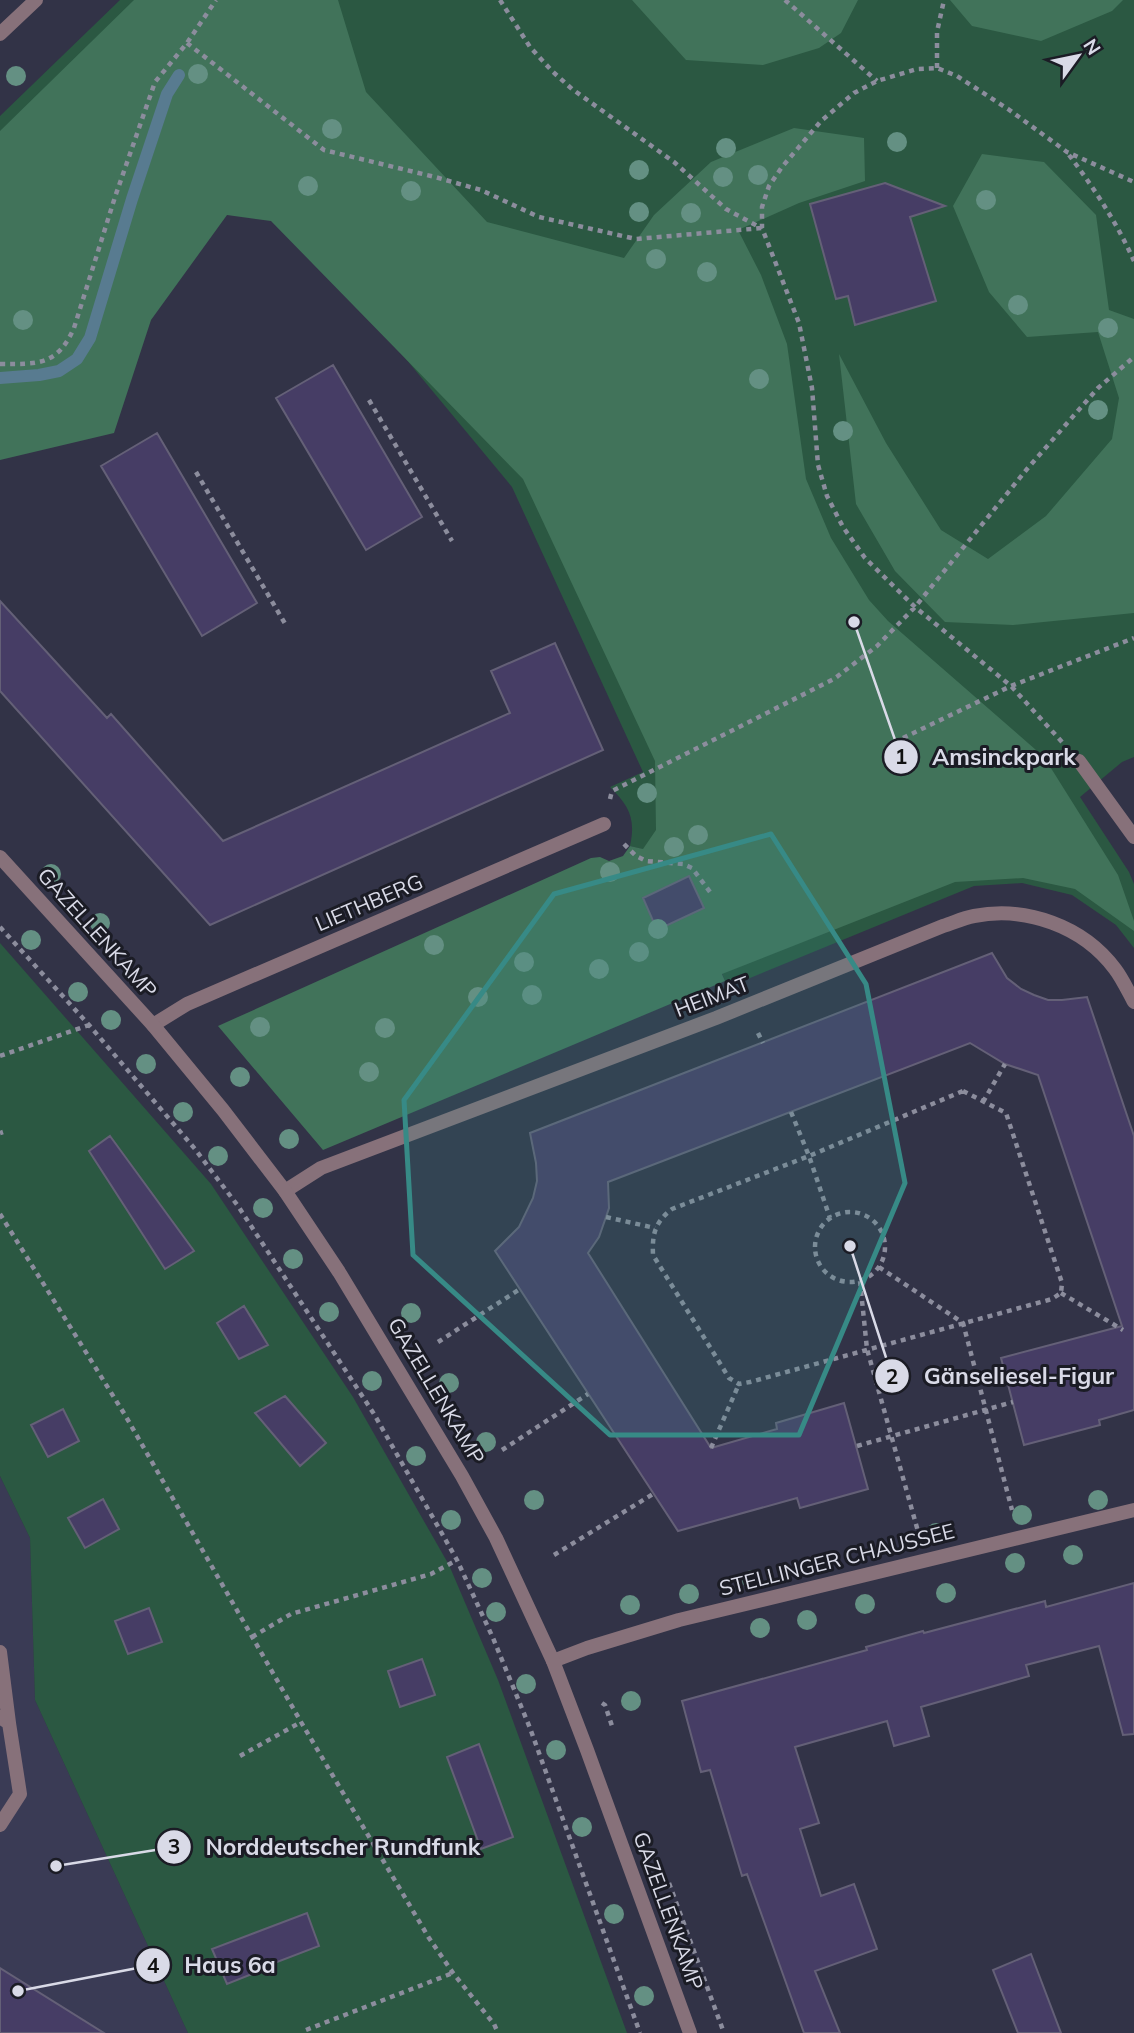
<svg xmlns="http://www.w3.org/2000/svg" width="1134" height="2033" viewBox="0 0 1134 2033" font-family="Mulish,sans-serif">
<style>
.built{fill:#3a3b55}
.green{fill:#2b5842}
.forest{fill:#41735a}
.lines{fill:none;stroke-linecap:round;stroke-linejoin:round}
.stream{stroke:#587b90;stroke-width:12}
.building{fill:#463d65;stroke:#646077;stroke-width:2}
.path{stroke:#8c8d9d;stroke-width:4.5;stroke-dasharray:5 5;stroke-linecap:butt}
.service{stroke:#87717a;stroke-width:14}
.minor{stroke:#87717a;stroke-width:14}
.tertiary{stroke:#87717a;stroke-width:14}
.tree{fill:#649083}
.marked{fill:#378a86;fill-opacity:0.2;stroke:#378a86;stroke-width:5;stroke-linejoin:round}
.labels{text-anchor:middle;stroke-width:6;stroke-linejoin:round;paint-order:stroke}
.street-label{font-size:21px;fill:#d9dae7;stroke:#1b1c25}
.leader{fill:none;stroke:#d9dae7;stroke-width:2.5}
.callout-dot{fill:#d9dae7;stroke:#1b1c25;stroke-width:2.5}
.mark-label{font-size:21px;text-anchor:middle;font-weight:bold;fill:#111}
.callout-label{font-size:23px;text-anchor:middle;font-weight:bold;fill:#d9dae7;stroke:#1b1c25;stroke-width:6;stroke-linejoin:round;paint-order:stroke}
</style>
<rect width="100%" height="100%" fill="#323347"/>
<path class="built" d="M0,1476L30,1538L35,1700L188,2033H0Z"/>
<path class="green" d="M120,0H1134V757L1122,762L1080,797L1129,872L1134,884V948L1116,925L1072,895L1022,883L974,886L733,985L725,981L677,858L630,846C636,818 629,806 610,787L643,772L512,487L183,90L0,390V116Z
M0,943L211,1184L353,1397L449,1565L498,1680L627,2033H188L35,1700L30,1538L0,1476Z"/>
<path class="forest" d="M134,0H338L366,92L487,222L624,258L654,215L711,162L794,128L864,138L865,181L799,203L738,230L761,275L787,344L806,479L831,538L869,600L888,621L1044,757L1118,875L1134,921V931L1075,889L1023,878L955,882L722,974L725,981L323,1150L218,1026L591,858L600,857L609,861L623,856L630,846L643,849L656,830L655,761L523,479L271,221L227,215L151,320L114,433L0,460V131Z
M632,0H858L841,33L819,48L763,65L686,60Z
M950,0H1123L1112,11L1041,41L972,26Z
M982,154L1044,162L1096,215L1109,310L1134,319V613L1013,625L945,622L895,571L856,504L839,354L886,443L941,530L988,559L1046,516L1112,439L1119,398L1098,332L1027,337L989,292L953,206Z"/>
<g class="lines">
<path class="stream" d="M0,378L39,375L59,371L77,359L90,338L132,199L167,94L179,75"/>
</g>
<path class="building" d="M885,183L945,206L910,217L936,301L855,325L848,296L836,299L810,204Z
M333,365L422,517L366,550L276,398Z
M157,433L257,603L202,636L101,466Z
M0,601L107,718L111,714L223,841L510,713L491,671L555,643L603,750L210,925L0,691Z
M689,876L704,908L657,930L643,898Z
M992,953L1007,978L1021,989L1034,995L1048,1000H1062L1087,997L1134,1136V1410L1099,1420L1100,1425L1024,1445L1001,1358L1122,1326L1038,1075L1005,1064L970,1043L608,1182L609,1208L606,1217L599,1237L588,1253L711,1448L777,1429L776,1423L844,1403L868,1489L800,1508L797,1498L678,1531L495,1251L519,1227L533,1198L537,1181L536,1163L530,1133Z
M110,1136L194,1251L165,1269L89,1151Z
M244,1306L268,1345L239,1359L217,1323Z
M285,1396L326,1443L300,1466L255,1413Z
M63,1409L79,1441L48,1457L31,1425Z
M103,1499L119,1529L85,1548L68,1518Z
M1134,1583V1734L1123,1735L1099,1646L1026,1665L1029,1676L921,1707L929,1736L894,1746L887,1721L795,1747L819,1823L800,1829L821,1896L854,1884L877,1949L815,1971L840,2033H804L747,1874L742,1876L710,1770L701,1772L682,1701L867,1650L866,1647L923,1631L924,1633L1045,1601L1046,1607Z
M149,1608L162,1642L128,1654L115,1621Z
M422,1659L435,1695L400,1707L388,1671Z
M479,1744L513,1837L481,1849L447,1757Z
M307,1913L319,1946L256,1970L257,1972L227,1984L212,1949Z
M1031,1954L1061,2033H1018L993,1970Z
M0,1968L104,2033H0Z"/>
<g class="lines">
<path class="path" d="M500,0L530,47L552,71L572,89L674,162L726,209L761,228
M785,0L877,81
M187,43L324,150L435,177L481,190L539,217L636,239L762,228
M937,68V32L944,0
M1069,155C1094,188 1117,223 1134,261
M0,364C38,364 57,366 74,328L115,197L155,82L187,43L216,0
M369,400L452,541
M196,472L287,627
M903,738L1011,686L1134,638
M1062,742L1011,686L915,607L865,558L843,527L827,496L818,465L812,388L799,323L762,228V207L769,186L782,167L821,121L854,93L877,81L917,69L937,68L957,76L1008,109L1067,152L1134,182
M610,799L612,791L834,679L877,646L915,607L1027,469L1098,388L1134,357
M624,844L636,856L646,861L683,864L692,868L710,892
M0,927L89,1025L195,1149L238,1206L374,1414L457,1560L493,1638L530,1728L640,2033
M758,1033L763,1043
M0,1056L89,1025
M963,1091L1006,1113L1062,1283L1061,1293L1052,1299L750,1382L739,1384L729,1378L653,1255C652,1234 655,1222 672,1209L809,1156Z
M983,1102L1005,1064
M791,1112L809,1156L830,1218
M0,1133L3,1132
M815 1247a35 35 0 1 1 70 0a35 35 0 1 1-70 0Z
M0,1214L125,1415L301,1722L429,1938L453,1973L494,2024L498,2033
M606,1217L655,1228
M879,1267L963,1323L1012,1510
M860,1281L867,1349L919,1535
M1061,1293L1123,1330
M438,1342L520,1289
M857,1446L1013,1402
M711,1448L739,1384
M502,1450L588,1394
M554,1555L653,1494
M252,1637L291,1614L431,1574L457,1560
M602,1703L605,1705L612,1726
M240,1756L301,1722
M669,1883L724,2033
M306,2030L453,1973"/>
<path class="service" d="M0,1652L9,1723
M0,1717L9,1723L20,1794L0,1825"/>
<path class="minor" d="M0,34L36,0
M1079,761L1134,837
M153,1025L187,1004L604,824
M285,1191L321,1168L716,1018L943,926C953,923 963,918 974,916C1026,906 1083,926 1115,969C1122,978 1128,991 1134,1002
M553,1661L587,1648L679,1620L1134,1510"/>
<path class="tertiary" d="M0,857L153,1025L223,1110L285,1191L339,1272L462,1476L496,1538L553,1661L587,1750L690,2033"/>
</g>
<g class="tree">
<circle cx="198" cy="74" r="10"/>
<circle cx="16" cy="76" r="10"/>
<circle cx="332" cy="129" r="10"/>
<circle cx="897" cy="142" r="10"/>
<circle cx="726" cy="148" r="10"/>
<circle cx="639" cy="170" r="10"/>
<circle cx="758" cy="175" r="10"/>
<circle cx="723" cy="177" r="10"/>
<circle cx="308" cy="186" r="10"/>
<circle cx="411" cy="191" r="10"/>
<circle cx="986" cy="200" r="10"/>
<circle cx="639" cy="212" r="10"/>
<circle cx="691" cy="213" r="10"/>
<circle cx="656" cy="259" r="10"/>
<circle cx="707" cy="272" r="10"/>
<circle cx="1018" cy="305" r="10"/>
<circle cx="23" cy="320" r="10"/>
<circle cx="1108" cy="328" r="10"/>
<circle cx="759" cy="379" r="10"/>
<circle cx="1098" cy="410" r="10"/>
<circle cx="843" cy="431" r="10"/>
<circle cx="647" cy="793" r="10"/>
<circle cx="698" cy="835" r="10"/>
<circle cx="674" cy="847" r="10"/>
<circle cx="610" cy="872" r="10"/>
<circle cx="51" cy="874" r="10"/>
<circle cx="100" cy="923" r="10"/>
<circle cx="658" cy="929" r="10"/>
<circle cx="31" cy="940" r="10"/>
<circle cx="434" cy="945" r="10"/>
<circle cx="639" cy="952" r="10"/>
<circle cx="524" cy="962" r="10"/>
<circle cx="599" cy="969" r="10"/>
<circle cx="78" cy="992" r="10"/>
<circle cx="532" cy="995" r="10"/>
<circle cx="478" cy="997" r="10"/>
<circle cx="111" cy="1020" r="10"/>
<circle cx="260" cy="1027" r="10"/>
<circle cx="385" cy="1028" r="10"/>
<circle cx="146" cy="1064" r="10"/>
<circle cx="369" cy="1072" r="10"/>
<circle cx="240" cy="1077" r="10"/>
<circle cx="183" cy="1112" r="10"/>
<circle cx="289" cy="1139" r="10"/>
<circle cx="218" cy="1156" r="10"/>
<circle cx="263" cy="1208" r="10"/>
<circle cx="293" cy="1259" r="10"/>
<circle cx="329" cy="1312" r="10"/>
<circle cx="411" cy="1313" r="10"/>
<circle cx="372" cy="1381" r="10"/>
<circle cx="449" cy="1383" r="10"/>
<circle cx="486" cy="1442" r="10"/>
<circle cx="416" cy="1456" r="10"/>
<circle cx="534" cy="1500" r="10"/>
<circle cx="1098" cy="1500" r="10"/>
<circle cx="1022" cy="1515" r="10"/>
<circle cx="451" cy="1520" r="10"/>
<circle cx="936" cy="1533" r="10"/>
<circle cx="1073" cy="1555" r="10"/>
<circle cx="1015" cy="1563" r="10"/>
<circle cx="482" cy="1578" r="10"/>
<circle cx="752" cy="1580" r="10"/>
<circle cx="946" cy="1593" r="10"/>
<circle cx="689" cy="1594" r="10"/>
<circle cx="865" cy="1604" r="10"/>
<circle cx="630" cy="1605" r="10"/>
<circle cx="496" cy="1612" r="10"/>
<circle cx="807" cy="1620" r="10"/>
<circle cx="760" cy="1628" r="10"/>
<circle cx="526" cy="1684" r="10"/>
<circle cx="631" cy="1701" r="10"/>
<circle cx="556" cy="1750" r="10"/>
<circle cx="582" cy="1827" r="10"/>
<circle cx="614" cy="1914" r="10"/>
<circle cx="644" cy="1996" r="10"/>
</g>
<path class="marked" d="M771,834L866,984L905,1183L799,1435H610L413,1255L404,1100L554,894Z"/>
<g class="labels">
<g class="street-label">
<text transform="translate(369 903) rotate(-23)" y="7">LIETHBERG</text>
<text transform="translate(97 933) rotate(48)" y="7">GAZELLENKAMP</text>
<text transform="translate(712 997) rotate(-21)" y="7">HEIMAT</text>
<text transform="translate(436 1391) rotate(59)" y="7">GAZELLENKAMP</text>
<text transform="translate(837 1560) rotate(-14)" y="7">STELLINGER CHAUSSEE</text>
<text transform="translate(668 1911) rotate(70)" y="7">GAZELLENKAMP</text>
</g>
</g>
<path class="leader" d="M854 622L901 757M850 1246L892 1376M56 1866L174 1847M18 1991L153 1965"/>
<g class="callout-dot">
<circle cx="854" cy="622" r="7"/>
<circle cx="850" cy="1246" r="7"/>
<circle cx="56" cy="1866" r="7"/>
<circle cx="18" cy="1991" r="7"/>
<circle cx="901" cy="757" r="18"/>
<circle cx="892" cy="1376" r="18"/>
<circle cx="174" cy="1847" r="18"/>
<circle cx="153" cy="1965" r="18"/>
</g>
<g class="mark-label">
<text x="901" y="764">1</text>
<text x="892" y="1384">2</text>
<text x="174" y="1854">3</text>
<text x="153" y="1973">4</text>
</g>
<g class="callout-label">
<text x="1004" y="765">Amsinckpark</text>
<text x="1019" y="1384">Gänseliesel-Figur</text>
<text x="343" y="1855">Norddeutscher Rundfunk</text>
<text x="230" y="1973">Haus 6a</text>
</g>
<g transform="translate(1078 56) rotate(57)" stroke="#1b1c25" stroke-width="5" paint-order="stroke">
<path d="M0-5L12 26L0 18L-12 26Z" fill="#d9dae7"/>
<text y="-10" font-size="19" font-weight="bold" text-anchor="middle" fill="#d9dae7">N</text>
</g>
</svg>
